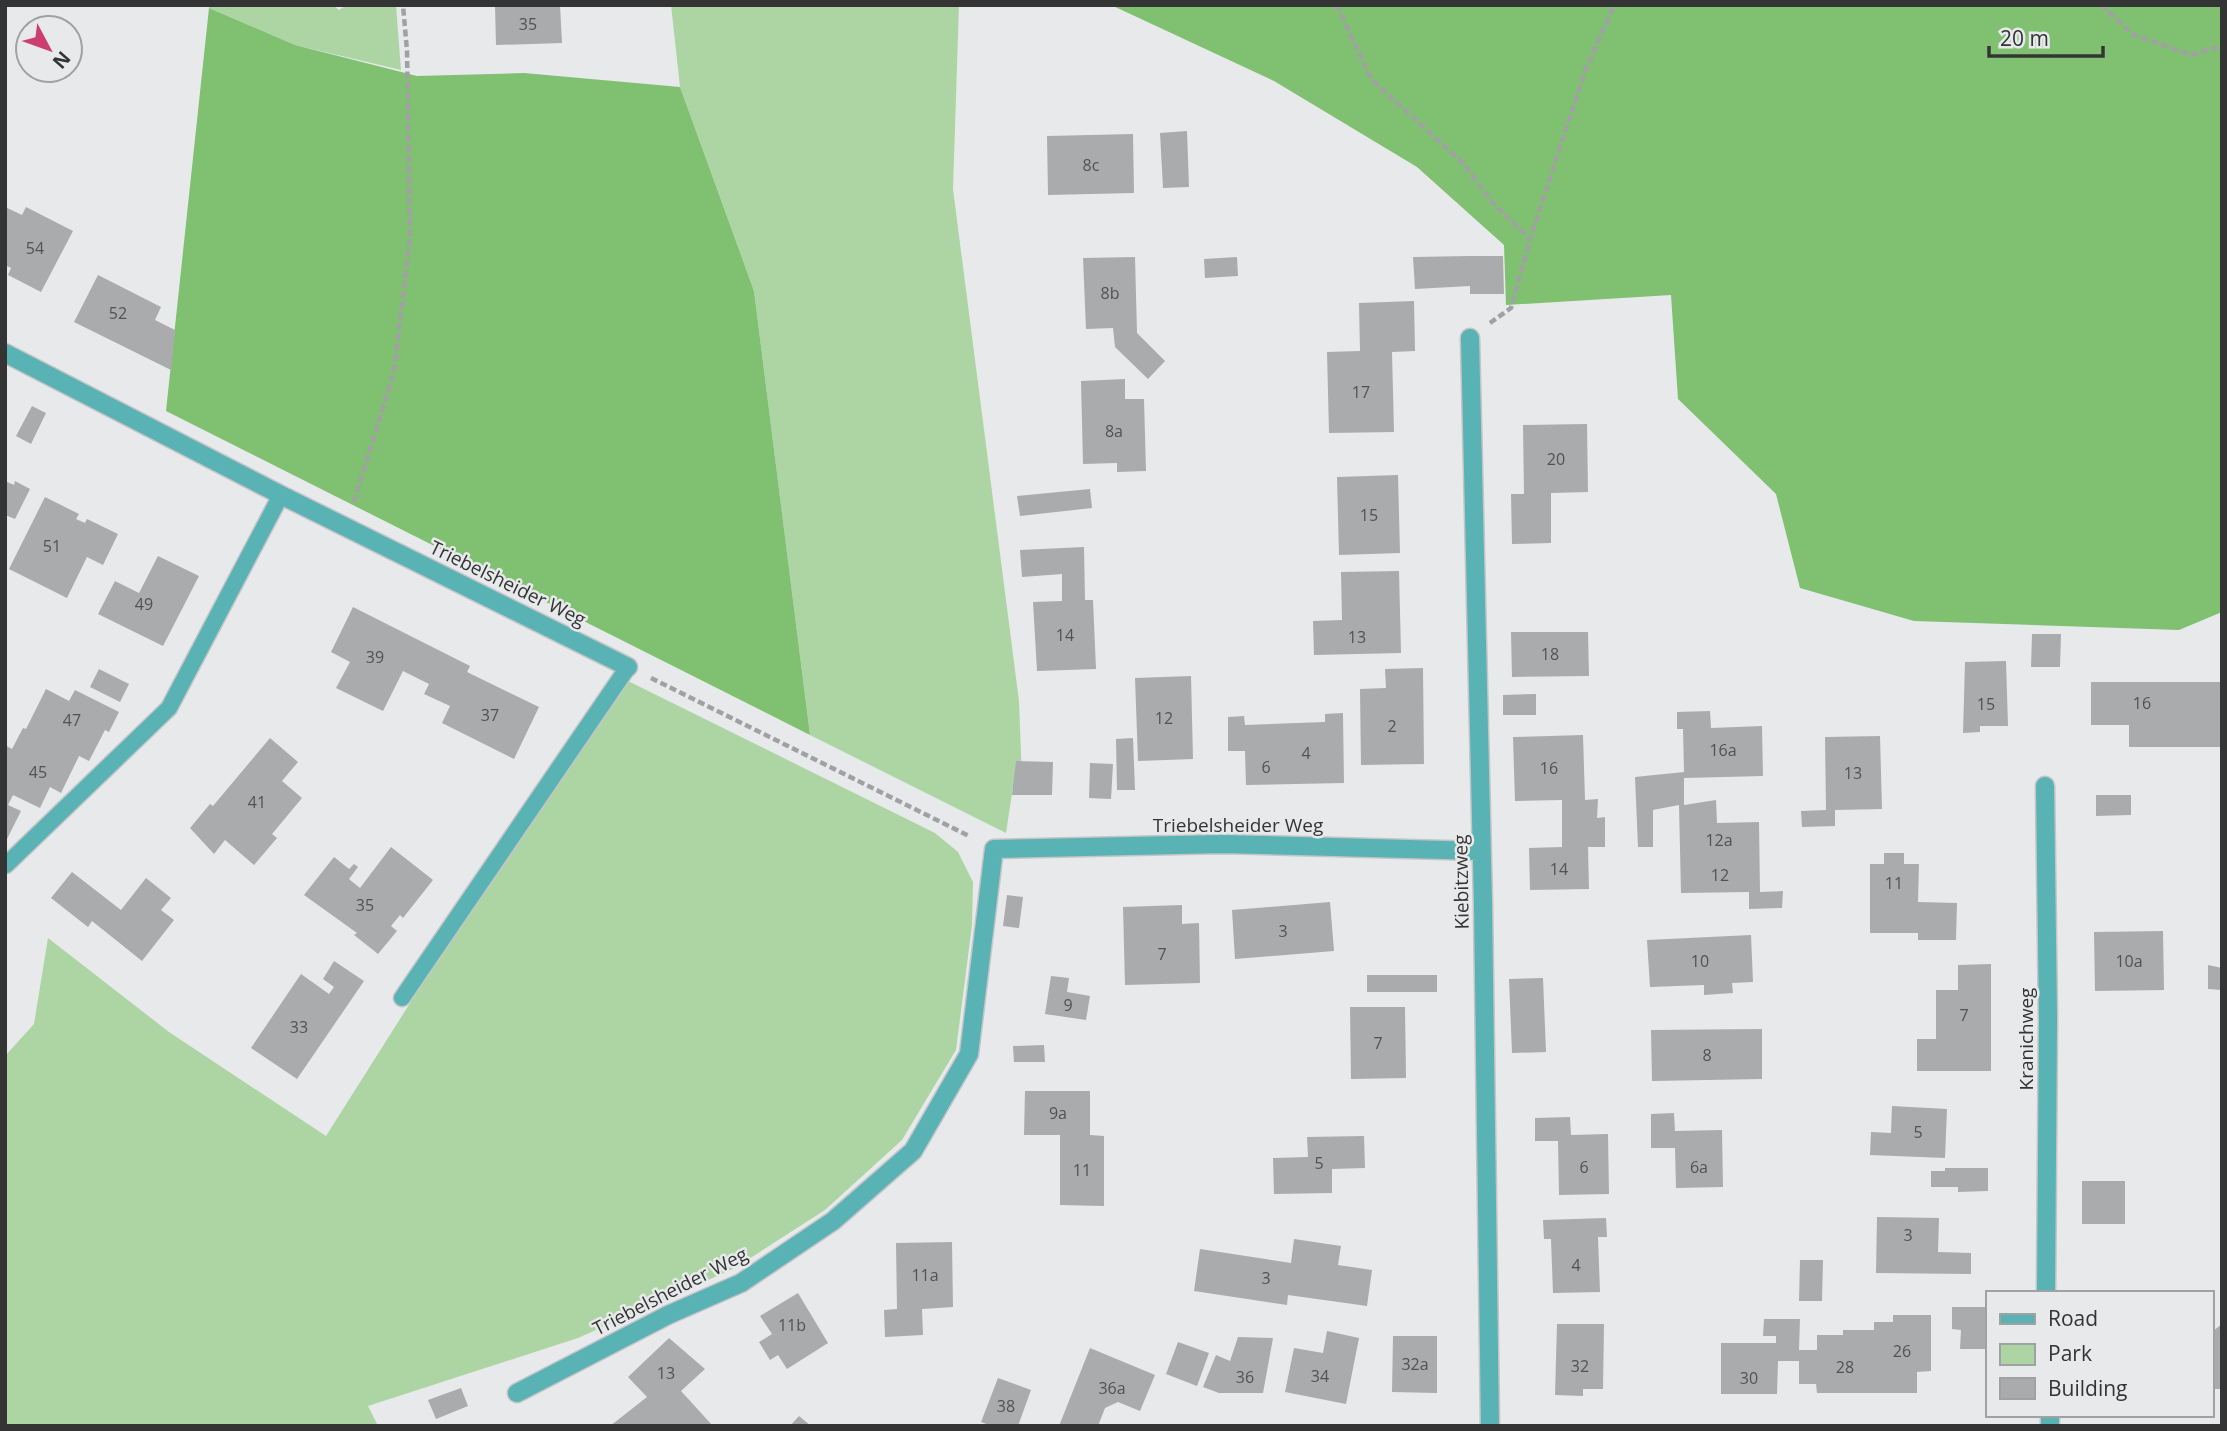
<svg xmlns="http://www.w3.org/2000/svg" width="2227" height="1431" viewBox="0 0 2227 1431" font-family="'Open Sans',sans-serif">
<style>
.green{fill:#add5a4}
.forest{fill:#7fc071}
.building{fill:#aaabad}
.lines{fill:none;stroke-linecap:round;stroke-linejoin:round}
.service-casing{stroke:#c4c5c7;stroke-width:19}
.minor-casing{stroke:#c4c5c7;stroke-width:21}
.path{stroke:#a1a1a3;stroke-width:4.5;stroke-dasharray:7 3.5;stroke-linecap:butt}
.service{stroke:#59b2b3;stroke-width:16}
.minor{stroke:#59b2b3;stroke-width:18}
.labels{text-anchor:middle;stroke-width:5;stroke-linejoin:round;paint-order:stroke}
.number-label{font-size:16px;fill:#525253}
.street-label{font-size:19px;fill:#343435;stroke:#e8e9eb}
</style>
<rect width="100%" height="100%" fill="#e8e9eb"/>
<path class="green" d="M209,5H333L339,10L347,5H396L401,70L295,45L209,8Z
M671,5H959L953,189L1019,701L1022,779L1013,787L1006,833L810,735L754,291L680,87Z
M626,680L935,833L958,852L973,882L972,925L956,1050L902,1140L825,1210L735,1268L578,1338L368,1406L378,1426H5V1056L34,1024L48,938L169,1032L326,1136L412,1000Z"/>
<path class="forest" d="M1111,5H2222V612L2179,630L1914,621L1800,588L1776,494L1678,399L1671,295L1506,305L1504,245L1417,167L1274,81Z
M209,8L295,45L417,76L524,73L680,87L754,291L810,735L166,411Z"/>
<path class="building" d="M495,5H560L562,43L496,45Z
M1187,131L1189,187L1163,188L1160,133Z
M1133,134L1134,193L1048,195L1047,136Z
M5,207L22,215L26,207L73,231L41,292L8,275L11,268L5,265Z
M1470,256H1503L1504,294H1470V286L1415,289L1413,257Z
M1135,257L1137,333L1165,361L1148,379L1115,347L1113,328L1086,329L1083,258Z
M1237,257L1238,276L1205,278L1204,259Z
M98,275L161,307L155,320L175,330L171,370L74,322Z
M1414,301L1415,351L1392,352L1394,432L1329,433L1327,352L1360,351L1359,303Z
M1125,379V399H1144L1146,471L1117,472V463L1083,464L1081,381Z
M32,406L46,413L31,444L16,436Z
M1587,424L1588,492L1551,493V543L1512,544L1511,494H1524L1523,425Z
M1398,475L1400,553L1339,555L1337,477Z
M5,481L14,485L15,481L30,489L15,519L5,515Z
M1090,489L1092,508L1020,516L1017,496Z
M45,497L79,514L76,519L85,523L87,519L118,534L103,565L87,557L67,598L9,569Z
M1084,547L1085,600H1093L1096,669L1037,671L1033,602L1062,601V574L1022,577L1020,550Z
M158,556L199,576L163,646L98,614L115,581L139,593Z
M1399,571L1401,653L1314,655L1313,621L1342,620L1341,572Z
M353,607L470,666L467,672L539,707L514,759L442,723L450,706L424,694L429,684L403,671L383,711L336,688L350,662L331,652Z
M1511,632H1588L1589,676L1512,677Z
M2032,634H2061L2060,667H2031Z
M2006,661L2008,726H1980V732L1963,733L1965,662Z
M1423,668L1424,764L1361,765L1360,689L1386,688L1385,669Z
M99,669L129,684L120,702L90,687Z
M1191,676L1193,759L1138,761L1135,678Z
M2091,682H2222V747H2129V725H2091Z
M46,689L69,701L75,690L119,712L109,732L105,730L89,761L79,756L61,793L50,787L40,808L13,795L8,805L21,811L7,839L5,837V745L12,749L23,728L26,729Z
M1536,694V715H1503V695Z
M1710,711L1711,728L1762,726L1763,776L1684,778V805L1716,800L1717,823L1759,822L1760,892L1783,891L1782,908L1749,909V892L1681,893L1679,805L1653,810V847H1638L1635,777L1684,772L1683,729H1677V712Z
M1343,713L1344,783L1246,785L1245,751H1228V717L1244,716L1245,725L1325,722V714Z
M1583,735L1585,800L1598,799L1597,818L1605,817V847H1588L1589,889L1530,890L1529,848L1562,847V800L1515,801L1513,737Z
M1880,736L1882,809L1835,810V826L1802,827L1801,811L1826,810L1825,737Z
M270,738L298,762L282,781L302,798L272,834L277,838L254,865L225,840L214,854L190,828L210,804L213,806Z
M1133,738L1135,790H1117L1116,739Z
M1016,761L1053,762L1052,795H1012Z
M1090,763L1113,764L1111,799L1089,798Z
M2096,795H2131V815L2096,816Z
M391,847L433,880L403,918L400,915L391,926L397,931L378,954L354,935L357,933L304,895L334,857L349,869L354,864L358,867L349,879L360,888Z
M1884,853H1904V864H1919L1918,902L1957,903L1956,940H1918V933H1870V864H1884Z
M72,872L121,910L146,878L171,898L161,910L174,920L142,961L92,921L88,927L51,898Z
M1007,895L1023,897L1019,928L1003,926Z
M1330,902L1334,951L1235,959L1232,910Z
M1182,905V924L1199,923L1200,983L1125,985L1123,907Z
M2163,931L2164,990L2095,991L2094,932Z
M1751,935L1753,982L1732,983L1733,993L1704,995V985L1650,987L1647,940Z
M334,961L364,981L297,1079L251,1048L301,974L329,994L334,987L323,979Z
M1991,964V1071H1917V1039H1936V990H1958V965Z
M2208,965L2222,968V990L2208,989Z
M1367,975H1437V992H1367Z
M1051,976L1069,978L1067,992L1090,996L1086,1020L1045,1014Z
M1543,978L1546,1052L1512,1053L1509,979Z
M1350,1007H1405L1406,1078L1351,1079Z
M1762,1029V1079L1652,1081L1651,1030Z
M1044,1045L1045,1062H1014L1013,1046Z
M1025,1091H1090V1135L1104,1136V1206L1060,1205V1135H1024Z
M1892,1106L1947,1109L1945,1158L1870,1155L1871,1132L1891,1133Z
M1674,1113L1675,1131L1722,1130L1723,1187L1676,1188L1675,1148H1651V1114Z
M1570,1117L1571,1135L1608,1134L1609,1194L1559,1195L1558,1141H1535V1118Z
M1364,1136L1365,1168L1332,1169V1193L1274,1194L1273,1158L1308,1157L1307,1137Z
M1945,1168H1988V1191L1958,1192V1187H1931V1171H1945Z
M2082,1181H2125V1224H2082Z
M1877,1217L1939,1218L1938,1252L1971,1253V1274L1876,1273Z
M1606,1218L1607,1237H1598L1600,1292L1553,1293L1551,1239H1544L1543,1220Z
M1294,1239L1341,1246L1338,1265L1372,1270L1367,1306L1288,1295L1287,1305L1194,1291L1200,1249L1291,1263Z
M952,1242L953,1307L922,1309L923,1335L885,1337L884,1310L897,1309L896,1243Z
M1800,1260H1823L1822,1301H1799Z
M798,1293L828,1343L787,1369L778,1355L770,1360L759,1342L772,1334L760,1316Z
M1952,1307H1987V1349H1960L1961,1330L1952,1329Z
M1893,1315H1931V1371L1917,1372V1393H1817L1816,1384H1799V1361H1778L1777,1394H1721V1343H1776V1336H1763L1764,1319H1800L1799,1350H1817V1335H1843V1330H1874V1322H1893Z
M1557,1324H1604L1603,1389H1583V1396L1555,1395Z
M2222,1324V1389H2213V1331Z
M1327,1331L1359,1338L1346,1404L1285,1392L1294,1348L1323,1353Z
M1393,1336H1437V1393L1392,1392Z
M1238,1337L1273,1338L1263,1393H1219L1203,1387L1216,1355L1230,1361Z
M669,1338L705,1369L681,1391L713,1426H610L647,1397L628,1377Z
M1178,1342L1209,1353L1197,1386L1166,1374Z
M1090,1348L1155,1375L1140,1411L1118,1402L1105,1408L1098,1426H1059Z
M998,1378L1031,1390L1018,1426H992L981,1422Z
M461,1388L468,1406L436,1419L428,1400Z
M799,1416L811,1426H790Z"/>
<g class="lines">
<defs>
<path id="service" d="M6,865L169,708L281,495
M402,998L628,667"/>
<path id="minor" d="M1470,338L1483,904L1490,1426
M5,353L281,495L628,667
M2045,786L2048,1018L2046,1293
M517,1393L668,1315L741,1283L833,1221L913,1151L969,1054L994,849L1223,844L1481,851
M2050,1415V1426"/>
</defs>
<use href="#service" class="service-casing"/>
<use href="#minor" class="minor-casing"/>
<path class="path" d="M1337,5L1371,79L1463,163L1493,203L1530,239
M2101,5L2132,34L2191,55L2222,46
M1490,323L1511,308L1530,239L1585,71L1614,5
M354,502L394,371L410,238L407,51L403,5
M651,678L969,836"/>
<use href="#service" class="service"/>
<use href="#minor" class="minor"/>
</g>
<g class="labels">
<g class="number-label">
<text x="528" y="30">35</text>
<text x="1091" y="171">8c</text>
<text x="35" y="254">54</text>
<text x="1110" y="299">8b</text>
<text x="118" y="319">52</text>
<text x="1361" y="398">17</text>
<text x="1114" y="437">8a</text>
<text x="1556" y="465">20</text>
<text x="1369" y="521">15</text>
<text x="52" y="552">51</text>
<text x="144" y="610">49</text>
<text x="1065" y="641">14</text>
<text x="1357" y="643">13</text>
<text x="1550" y="660">18</text>
<text x="375" y="663">39</text>
<text x="2142" y="709">16</text>
<text x="1986" y="710">15</text>
<text x="490" y="721">37</text>
<text x="1164" y="724">12</text>
<text x="72" y="726">47</text>
<text x="1392" y="732">2</text>
<text x="1723" y="756">16a</text>
<text x="1306" y="759">4</text>
<text x="1266" y="773">6</text>
<text x="1549" y="774">16</text>
<text x="38" y="778">45</text>
<text x="1853" y="779">13</text>
<text x="257" y="808">41</text>
<text x="1719" y="846">12a</text>
<text x="1559" y="875">14</text>
<text x="1720" y="881">12</text>
<text x="1894" y="889">11</text>
<text x="365" y="911">35</text>
<text x="1283" y="937">3</text>
<text x="1162" y="960">7</text>
<text x="1700" y="967">10</text>
<text x="2129" y="967">10a</text>
<text x="1068" y="1011">9</text>
<text x="1964" y="1021">7</text>
<text x="299" y="1033">33</text>
<text x="1378" y="1049">7</text>
<text x="1707" y="1061">8</text>
<text x="1058" y="1119">9a</text>
<text x="1918" y="1138">5</text>
<text x="1319" y="1169">5</text>
<text x="1584" y="1173">6</text>
<text x="1699" y="1173">6a</text>
<text x="1082" y="1176">11</text>
<text x="1908" y="1241">3</text>
<text x="1576" y="1271">4</text>
<text x="925" y="1281">11a</text>
<text x="1266" y="1284">3</text>
<text x="792" y="1331">11b</text>
<text x="1902" y="1357">26</text>
<text x="1415" y="1370">32a</text>
<text x="1580" y="1372">32</text>
<text x="1845" y="1373">28</text>
<text x="666" y="1379">13</text>
<text x="1320" y="1382">34</text>
<text x="1245" y="1383">36</text>
<text x="1749" y="1384">30</text>
<text x="1112" y="1394">36a</text>
<text x="1006" y="1412">38</text>
</g>
<g class="street-label">
<text transform="translate(508 583) rotate(26)" y="7">Triebelsheider Weg</text>
<text x="1238" y="832">Triebelsheider Weg</text>
<text transform="translate(1461 882) rotate(-91)" y="7">Kiebitzweg</text>
<text transform="translate(2026 1039) rotate(-90)" y="7">Kranichweg</text>
<text transform="translate(670 1291) rotate(-27)" y="7">Triebelsheider Weg</text>
</g>
</g>
<rect width="2227" height="1431" fill="none" stroke="#343435" stroke-width="14"/>
<rect x="1986" y="1291" width="228" height="126" fill="#e8e9eb" stroke="#a0a1a2" stroke-width="2"/>
<rect x="2000" y="1314" width="35" height="10" fill="#59b2b3" stroke="#a0a1a2" stroke-width="2"/>
<text x="2048" y="1326" font-size="21" fill="#343435">Road</text>
<rect x="2000" y="1344" width="35" height="21" fill="#add5a4" stroke="#a0a1a2" stroke-width="2"/>
<text x="2048" y="1361" font-size="21" fill="#343435">Park</text>
<rect x="2000" y="1378" width="35" height="21" fill="#aaabad" stroke="#a0a1a2" stroke-width="2"/>
<text x="2048" y="1396" font-size="21" fill="#343435">Building</text>
<g transform="translate(49 49) rotate(131)"><circle r="33" fill="#e8e9eb" stroke="#a0a1a2" stroke-width="2"/>
<path d="M0-5L12 26L0 18L-12 26Z" fill="#cb3e6f"/>
<text y="-10" font-size="19" font-weight="bold" text-anchor="middle" fill="#343435">N</text>
</g>
<path d="M1989 46v10h114v-10" fill="none" stroke="#343435" stroke-width="3.5"/>
<text x="2000" y="46" font-size="21" fill="#343435" stroke="#e8e9eb" stroke-width="5" paint-order="stroke">20 m</text>
</svg>
